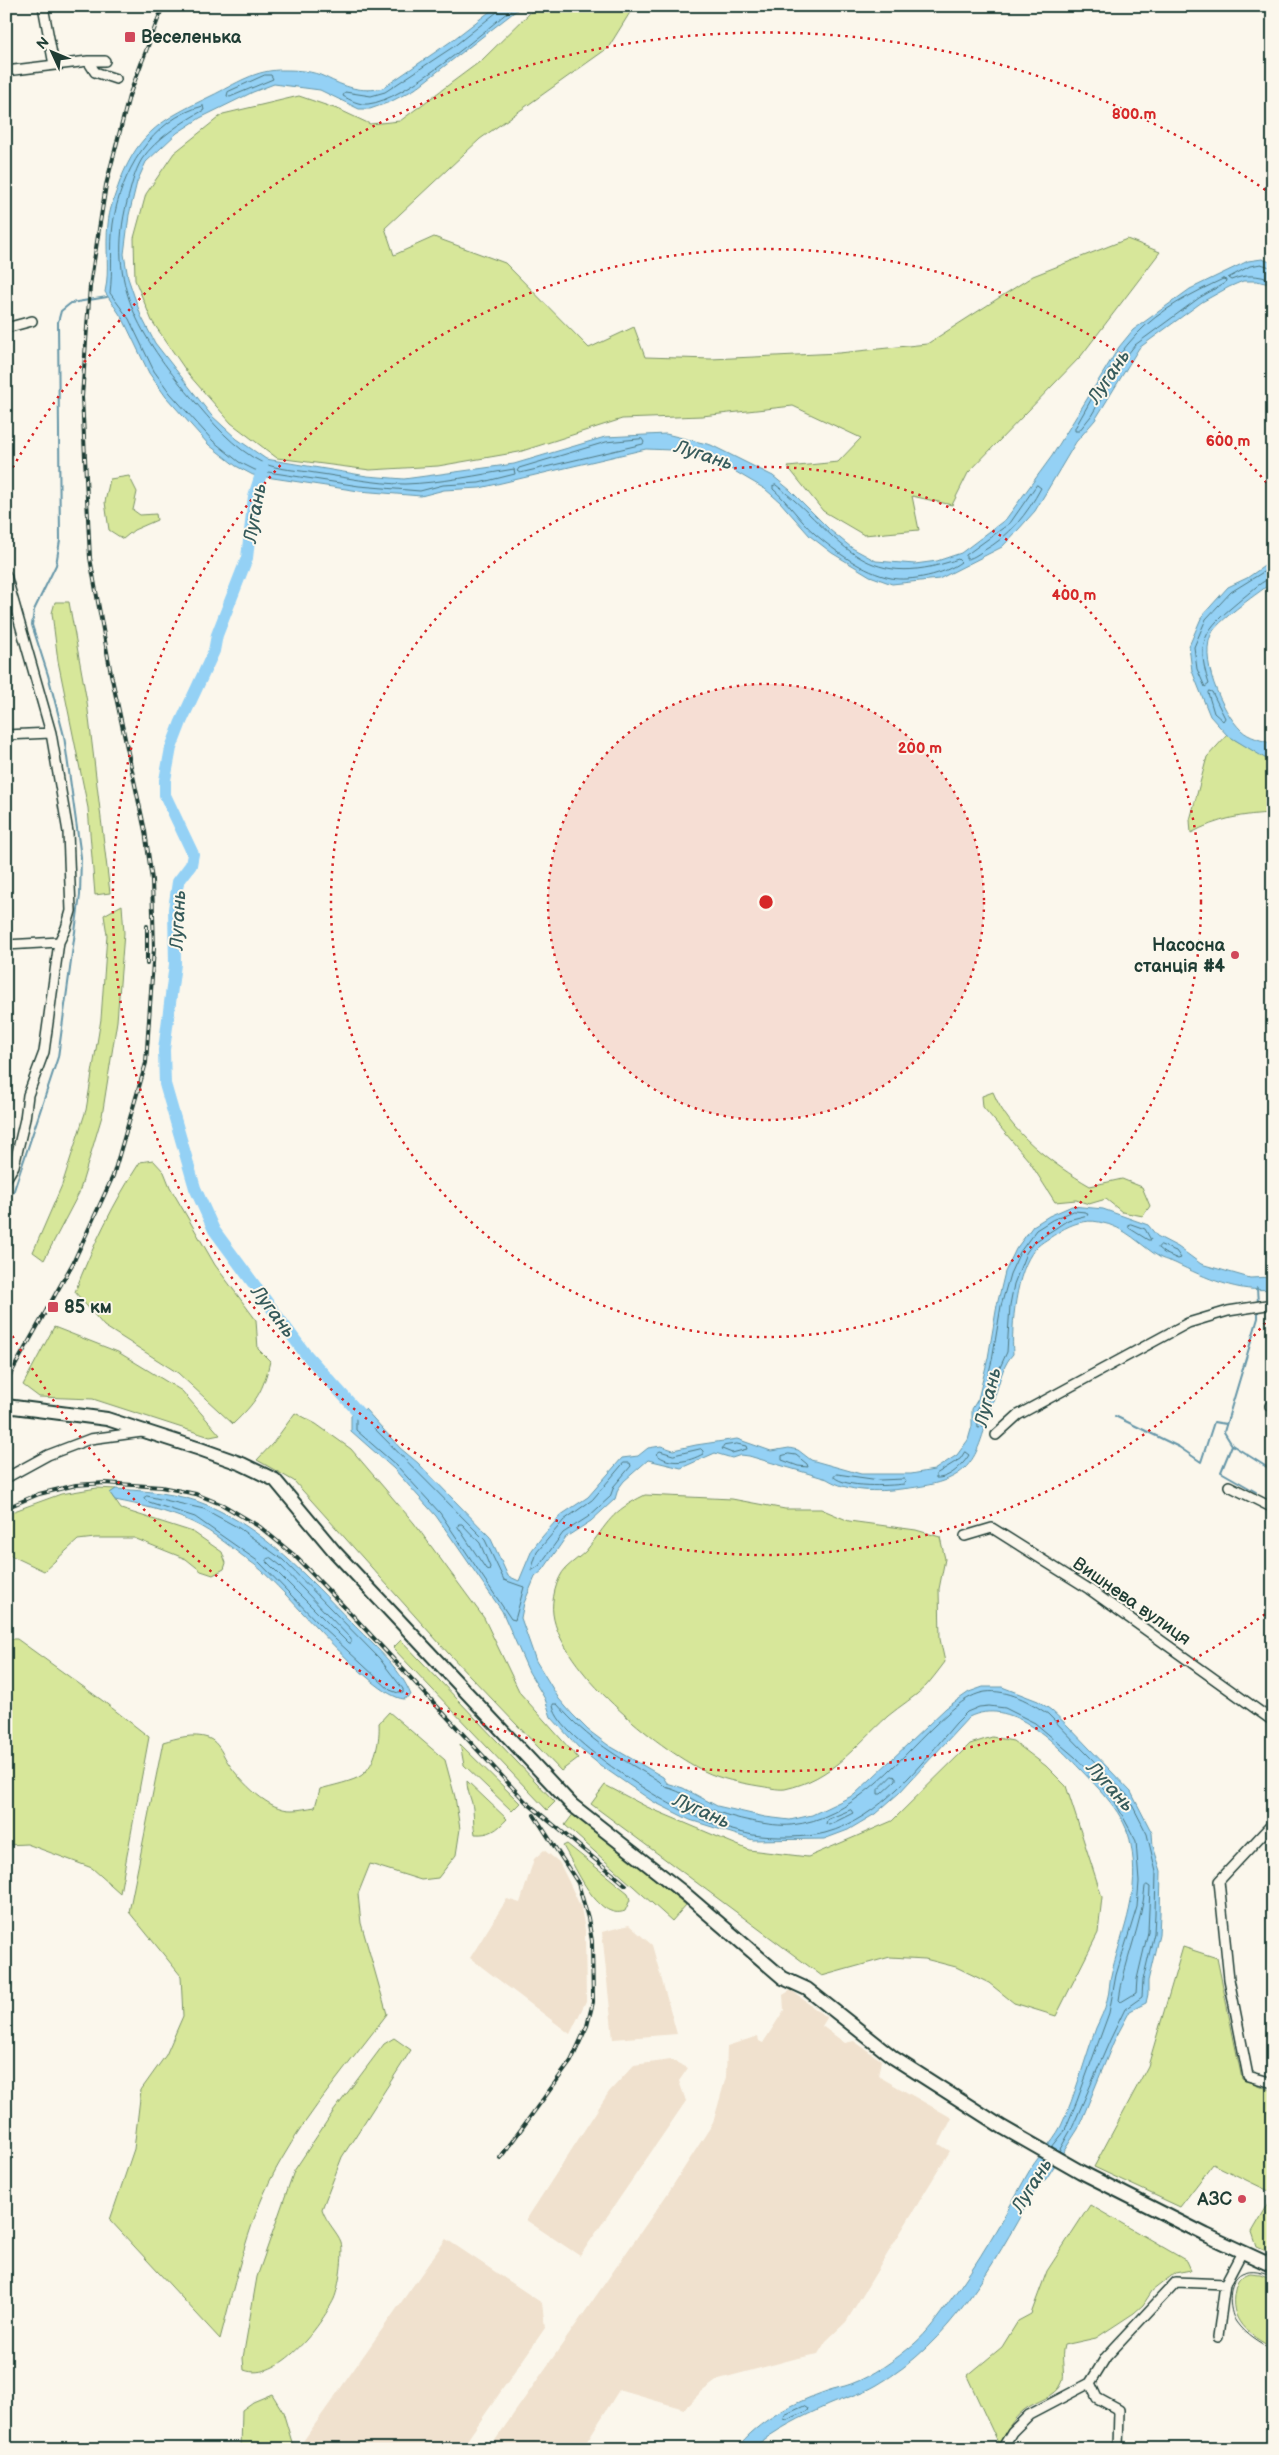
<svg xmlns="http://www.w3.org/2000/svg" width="1279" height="2455" viewBox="0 0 1279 2455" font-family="'Balsamiq Sans',sans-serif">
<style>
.built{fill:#f0e1ce}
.green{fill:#d7e79a;stroke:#7b9267}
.water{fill:#94d1f5;stroke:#6596a8}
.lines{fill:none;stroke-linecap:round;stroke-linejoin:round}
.shore{stroke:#4e7881;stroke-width:1}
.stream{stroke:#6596a8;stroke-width:2}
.river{stroke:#94d1f5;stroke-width:12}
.street-casing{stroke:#1f3d34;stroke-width:12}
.secondary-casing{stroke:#1f3d34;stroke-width:16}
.street{stroke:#fbf7ec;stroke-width:9}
.secondary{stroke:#fbf7ec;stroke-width:12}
.tram{stroke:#1f3d34;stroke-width:1}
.rail-casing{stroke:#1f3d34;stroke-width:4}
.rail{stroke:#fbf7ec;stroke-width:2;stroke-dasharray:5.5;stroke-linecap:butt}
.ring{fill:none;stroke:#d62828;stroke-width:2.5;stroke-dasharray:2.5 5}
.poi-dot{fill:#d1495b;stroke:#fbf7ec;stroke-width:2}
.labels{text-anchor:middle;stroke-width:4;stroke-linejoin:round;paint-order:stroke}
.poi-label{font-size:18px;font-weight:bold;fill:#1f3d34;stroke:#fbf7ec;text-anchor:start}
.street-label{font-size:18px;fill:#1f3d34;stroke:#fbf7ec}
.water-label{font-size:19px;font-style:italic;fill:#365b5b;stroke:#fbf7ec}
.centre{fill:#d62828;stroke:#fbf7ec;stroke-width:2.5}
.ring-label{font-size:15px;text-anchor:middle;font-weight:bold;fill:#d62828;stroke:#fbf7ec;stroke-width:4;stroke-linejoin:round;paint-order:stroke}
</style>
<rect width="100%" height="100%" fill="#fbf7ec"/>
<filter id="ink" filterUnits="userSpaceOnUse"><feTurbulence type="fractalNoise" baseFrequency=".02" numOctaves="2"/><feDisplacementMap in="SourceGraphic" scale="10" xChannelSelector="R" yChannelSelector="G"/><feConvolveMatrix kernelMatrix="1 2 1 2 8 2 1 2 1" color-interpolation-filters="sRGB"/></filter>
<g filter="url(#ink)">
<path class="built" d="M544,1850L559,1862L569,1882L581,1908L585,1930L586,2001L570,2034L470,1958L507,1899L520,1903L534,1859Z
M629,1925L652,1945L677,2034L613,2039L602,1932Z
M791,1990L827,2018L822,2026L845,2043L854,2041L881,2060L878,2076L952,2118L939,2144L950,2151L846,2322L826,2341L818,2354L794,2359L719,2379L700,2393L684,2409L619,2390L582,2449H489L668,2193L713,2123L726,2077L727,2046L758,2036L759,2041L763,2043L784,2010L783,1995Z
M671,2060L688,2068L679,2081L686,2101L580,2256L526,2220L609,2092L634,2065Z
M446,2239L542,2303L545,2328L461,2449H302L299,2447Z"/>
<path class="green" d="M537,6H634L608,48L480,139L385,228L394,255L434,237L505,263L589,348L634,327L645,357L711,359L839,353L927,344L1033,276L1127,239L1160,252L1081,356L968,473L952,505L912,496L919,530L864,535L823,511L788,467L838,462L861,438L793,406L702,416L622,419L519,452L438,466L370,470L277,458L231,423L189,375L152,321L135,280L134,238L146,194L174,153L223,114L299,96L340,110L370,124L400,121L482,60Z
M129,476L137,492L133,510L140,515L156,514L157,520L134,530L123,539L109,530L105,502L110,479Z
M55,602H69L87,702L110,893L95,895L88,808L58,661L52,613Z
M1227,735L1273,762V813C1243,814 1217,819 1191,833L1190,820L1207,757Z
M122,905L124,933L117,1021L102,1116L79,1193L44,1260L33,1252L62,1185L86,1110L101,1019L107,935L104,915Z
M993,1092C1009,1132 1052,1164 1090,1186L1122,1179L1142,1187L1150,1206L1143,1216L1122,1212L1106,1199L1089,1204L1076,1200L1055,1202L1029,1161L983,1107L982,1096Z
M153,1160L164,1172L170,1187L215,1265L256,1320L258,1349L270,1361C263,1392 256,1402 233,1424L178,1373L104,1326L75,1292C92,1247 114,1202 140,1162Z
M54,1327L118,1352L182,1391L220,1435L210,1437L93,1399L39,1397L23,1385Z
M295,1413L316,1424L351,1449L414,1523L484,1618L520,1693L578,1758L561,1771L449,1654L294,1481L257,1460L273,1443Z
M97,1488L116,1489L110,1493L121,1509L193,1532L222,1552L226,1563L224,1569L213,1575L201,1571L186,1559L134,1538H95L78,1540L44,1571L6,1553V1514L61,1494Z
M645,1495L732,1499L785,1509H821L849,1521L916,1530L940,1537L945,1559L939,1589L940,1639L945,1662C939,1670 933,1678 926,1686C915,1697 900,1706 888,1716C854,1747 832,1779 785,1789C777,1790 767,1787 759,1786C741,1783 720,1779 704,1771C657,1748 560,1669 553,1614C551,1601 556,1578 566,1568C572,1562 580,1557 586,1551C609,1522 610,1512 645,1495Z
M6,1639H17L103,1701L149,1737L120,1893L92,1868L27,1844L6,1845Z
M401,1640L555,1802L547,1810L393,1648Z
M389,1712L445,1760L455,1797L460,1829L456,1855L438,1878L421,1880L370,1864L358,1894L361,1923L387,2014C351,2062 310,2109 280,2162C249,2215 236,2280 220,2339L110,2220L134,2149L141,2090L166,2055L183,2016L181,1976L129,1912L163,1742C177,1738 193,1733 208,1738C219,1742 223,1756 229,1764C241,1782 269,1811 292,1810C300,1810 308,1808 315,1807L320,1789C330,1786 355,1781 362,1775C376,1764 380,1739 379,1723Z
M992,1737L1013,1741L1046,1766L1066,1786L1102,1897L1098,1933L1056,2016L1014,2003L989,1983L956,1967L925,1959L890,1957L822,1976L591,1804L605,1785L647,1807L749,1850L808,1857L892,1821L970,1744Z
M460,1744L520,1803L512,1811L464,1765Z
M467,1781L507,1819C497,1830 490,1835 475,1834C473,1825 474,1818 473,1809C472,1799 467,1793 467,1781Z
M574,1813L686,1905L672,1921L565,1825Z
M567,1844L628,1893L630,1900L625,1911C597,1922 575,1865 563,1846Z
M1183,1947L1217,1958L1242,2079L1273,2091V2193L1213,2164L1180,2207L1094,2167L1148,2066Z
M394,2038L411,2050L342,2157L322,2209C326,2222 338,2233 341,2242C344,2254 339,2288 334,2299C321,2326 278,2383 244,2370L243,2358L257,2277L294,2171L333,2112L384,2044Z
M1273,2196V2254L1257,2247L1252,2232Z
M1090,2205L1187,2261L1191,2270L1175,2273L1152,2291L1143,2305L1134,2313L1096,2338L1064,2345C1060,2358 1066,2375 1062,2383C1057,2397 1035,2401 1024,2410C1013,2419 1005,2432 999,2445L967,2376L1002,2347L1018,2321L1031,2314L1047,2271Z
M1250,2273L1260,2274L1273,2279V2348C1248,2335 1228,2320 1235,2290C1237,2280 1241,2276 1250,2273Z
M272,2394L283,2412L294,2449H241L242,2410L253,2402Z"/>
<path class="water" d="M497,6H522L415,89L390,102L370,109H359L320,90L274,84L253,92L200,118L177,133L146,162L137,182L129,215L124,254L128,278L141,316L155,343L211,415L237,439L266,459L367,476L404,479L514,464L605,437L666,434L711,445L773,476L790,490L830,530L852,548L876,561L915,564L937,561L961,553L1006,519L1052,456L1119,347L1133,330L1190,289L1248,261L1262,259L1273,263V285L1257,281H1243L1229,287L1202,302L1139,348L1095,420L1076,442L1035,511L1018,530L1002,547L939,579L892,584L870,576L832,553L810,536L780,502L765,489L731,469L703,458L671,450L646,449L480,488L444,490L421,496L359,491L253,475L236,466L209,445L166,397L149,373L124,321L105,292C110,270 105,247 108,224C109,210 115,195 120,181C140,130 164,119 211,96C236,84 255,69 285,70C298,70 313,71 325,77C345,87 361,93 383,88L450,42Z
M1273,560V582C1259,592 1222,618 1213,631C1197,656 1222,712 1241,730C1249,738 1262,740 1273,744V763L1227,735L1210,716L1192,671L1189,646L1202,616L1228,587L1247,578Z
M1072,1206L1103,1209L1148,1225L1157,1236L1178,1247L1201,1264L1250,1278L1273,1277V1289C1238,1293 1206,1278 1175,1263C1171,1261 1165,1260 1161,1258C1139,1245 1127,1227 1099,1222C1085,1219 1072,1224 1060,1231C1052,1237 1041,1242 1035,1249C1016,1271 1011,1326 1013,1354C1004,1364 1001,1376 997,1389C974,1455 983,1481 901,1489C877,1492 848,1492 827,1479L749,1456L741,1455L732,1458L715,1453L681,1468L648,1460L624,1481L618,1489L615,1499L591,1521L566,1537L543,1570L535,1577L524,1603L521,1618L536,1661L559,1699L572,1714L588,1730L608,1745L663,1777L667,1783L683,1788L717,1806L765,1817L790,1820L812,1815L854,1795L946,1708L969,1692L983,1687H1002L1038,1701L1051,1710L1068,1726L1131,1792L1152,1833L1153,1846L1161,1871L1160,1914L1159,1934L1148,1981V1994L1146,2003L1130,2011L1114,2041L1078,2129L1046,2179L1040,2183L1032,2195C993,2266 950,2343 877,2385C862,2394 844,2398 828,2405C802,2417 774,2430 752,2449H736C759,2420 793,2403 827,2391C835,2388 843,2387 851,2384C873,2376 896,2359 914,2344C928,2332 938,2317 949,2302C979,2262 1003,2219 1027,2175C1036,2158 1052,2143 1061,2126C1076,2094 1084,2061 1096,2028C1100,2019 1105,2010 1107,2000C1110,1991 1109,1981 1112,1971C1124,1926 1140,1893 1131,1845C1126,1814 1099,1789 1079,1768C1052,1740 1010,1697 969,1717L899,1793L875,1814L848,1830L824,1839L753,1840L690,1820L652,1801L600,1765L579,1748L551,1717L545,1699L529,1672L502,1611L455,1543L436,1516L394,1469L351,1431V1415L365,1409L400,1448L418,1463L490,1537L508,1576L519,1581L532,1550L542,1537L561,1515L588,1497L622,1458L638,1456L648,1448L661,1446L673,1450L696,1445L737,1439L771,1451L789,1448L798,1450L811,1460L861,1474H911L934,1470L957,1455L968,1440L972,1426V1409L978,1399L988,1358L997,1305L1005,1272L1016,1249L1033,1226L1049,1216Z
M116,1489C146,1491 179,1493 207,1505C266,1530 307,1577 351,1622C372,1644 400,1667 411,1695L404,1699C370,1696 287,1590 255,1565C235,1551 214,1532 192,1522C168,1511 140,1505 115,1500L110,1493Z"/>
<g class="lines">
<path class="shore" d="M499,6L497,12L453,47L385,92L371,96L345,92L343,96C350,100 359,105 368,104C404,101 485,31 515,6
M265,75H271L273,79L230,97L227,96L228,92Z
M203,106L204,110C182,122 156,139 142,159C134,172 131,188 127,202C106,283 140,337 191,397C212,422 233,448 263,463C278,470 299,470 315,473C344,477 375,484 405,484C441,483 478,475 514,469L515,474L479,483L443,485L420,491L359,486L255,470L239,462L213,441L170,393L154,371L129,319L110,293C113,270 110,247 113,224C120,174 151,119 203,106Z
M1273,268L1261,264L1250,266L1228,278L1231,280C1246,274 1257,275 1273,280
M1223,279L1226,280L1225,283L1199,298L1135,345L1128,354L1091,416L1079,431H1075V428C1093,397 1111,361 1136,335C1159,310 1193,293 1223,279Z
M642,439L644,442L643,444L520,473L517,471L519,468L606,442Z
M776,485C842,536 859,594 958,559L961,562C945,574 911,582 891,578C864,573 835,551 815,534C799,520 788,502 773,489V486Z
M1037,485L1041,488C1027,514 1010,536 983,551C978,554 972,559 966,559V555L1010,523Z
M1273,566L1231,592L1206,619L1194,647L1197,669L1205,687L1209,684C1193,636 1210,626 1244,597C1252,591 1263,579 1273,578
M1209,691L1212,692L1225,718L1223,721L1214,713L1208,693Z
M1074,1211L1086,1212L1088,1215L1068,1220L1033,1243L1026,1253L1014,1284L1010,1305L1007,1352L997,1374L982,1427L978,1428L977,1410L982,1400L992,1360L1001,1306L1010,1274L1020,1252L1036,1230L1052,1220Z
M1131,1224L1145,1229L1151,1240H1148L1129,1228L1128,1225Z
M1161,1245L1176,1251L1181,1258L1178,1259L1164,1253L1158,1248Z
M362,1416L485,1540L504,1580L524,1587L515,1620L511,1619L440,1513L397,1466L356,1430V1419Z
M737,1444L746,1446L747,1449L732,1453L722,1449L724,1446Z
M701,1449L703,1451V1454C688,1462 670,1466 656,1454L660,1451L673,1455Z
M965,1452L969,1455C963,1465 949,1479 936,1478V1474L960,1459Z
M789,1454L796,1455L807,1464L808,1467L798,1466L782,1460V1456Z
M624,1463H630L631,1466L614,1486L610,1497L588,1517L563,1533L539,1566L531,1571L537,1552L564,1520L592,1500Z
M837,1474L879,1480L904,1479L906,1482L904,1484C888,1486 845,1488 834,1477Z
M147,1496L204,1509L239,1528L283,1560L379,1658L403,1689V1693H398L390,1690L321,1626L259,1562L195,1517L146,1501L144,1498Z
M459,1524H462L480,1543L490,1567L489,1570L486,1569L458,1527Z
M271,1558L280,1565L351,1639V1643H348L267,1562V1559Z
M892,1776L896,1777V1780L881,1794H878V1790Z
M851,1810L853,1813L829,1825L826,1824L827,1820Z
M1147,1885L1150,1887L1148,1932L1137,1979L1136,1993L1121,2002L1119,2000C1124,1961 1142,1925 1145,1887Z
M1052,2147L1064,2132L1077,2101L1109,2013L1116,1975L1137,1907L1139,1882L1136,1841L1114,1800L1075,1757L1035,1723L1005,1708L989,1706L979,1707L967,1712L956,1723C920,1765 881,1818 825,1833C807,1838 771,1838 753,1835C733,1831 710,1824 692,1815C663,1803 553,1735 553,1704H557C589,1741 618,1757 659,1781L665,1787C682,1791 697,1803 713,1810C731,1818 772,1827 791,1825C853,1819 894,1764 935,1725C949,1712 966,1695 985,1692C1008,1689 1030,1702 1048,1714L1127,1795L1147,1834L1156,1872L1155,1914L1154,1933L1143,1980L1142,1997L1125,2009L1110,2040L1073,2126L1059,2151
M1044,2159L1032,2177V2182L1042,2176L1050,2163
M805,2406L808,2408L807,2411L787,2420L784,2419L785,2415Z"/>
<path class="stream" d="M13,1193L58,1057L80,895L81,857L64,736L48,675L32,625L34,610L56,565L60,540L58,322L61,311L71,303L107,297
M6,1223L10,1209
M1257,1288L1258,1303
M1258,1310V1318L1224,1432L1232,1445L1273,1471
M1115,1416L1179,1447L1201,1462L1214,1422L1226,1424
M1232,1445L1221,1472L1256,1492"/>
<path class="river" d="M263,468L254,496L247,558L217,635L214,651L181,722L171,748L165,780V795L193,854L191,865L178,882L174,909L175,964L164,1050L165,1084L195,1188L214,1230L304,1352L369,1424"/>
<defs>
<path id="street" d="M43,6L54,65
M88,61L95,72L116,79
M6,71L88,61H105
M6,328L32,321
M6,575L51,733L68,832L71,911L66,928L59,942L44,1052L28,1095L25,1119L14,1166L6,1179
M6,735L51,733
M6,945L59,942
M1270,1406L1273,1407
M996,1435L1018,1415L1188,1323L1228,1311L1273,1304
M6,1478L48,1455L90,1439L142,1432
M1229,1486L1273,1508
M965,1536L992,1528L1089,1589L1273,1721
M1273,1823L1219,1881L1229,1979L1248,2076L1273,2083
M1218,2337L1225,2284L1242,2252
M1090,2383L1097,2398L1119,2410L1118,2449
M1002,2449L1012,2432L1029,2415L1090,2383L1106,2357L1176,2282L1225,2284"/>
<path id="secondary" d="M6,1406L107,1419L200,1449L242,1464L275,1480L335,1552L572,1805L684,1893L783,1978L807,1989L894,2058L1002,2127L1081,2172L1206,2235L1273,2266"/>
</defs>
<use href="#street" class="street-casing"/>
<use href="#secondary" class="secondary-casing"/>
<use href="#street" class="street"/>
<use href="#secondary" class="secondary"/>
<path class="tram" d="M1273,2276C1264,2272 1252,2268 1242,2273C1227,2280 1228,2310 1236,2322C1246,2336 1259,2343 1273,2351"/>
<defs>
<path id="rail" d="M147,926V964
M6,1382L73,1263L113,1176L146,1063L154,948L152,880L145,831L111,674L90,558L82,397L90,286L106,185L129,96L163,6
M6,1508L39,1494L76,1485L105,1483L161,1487L196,1494L223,1505L260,1527L294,1555L355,1618L526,1802L626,1885
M500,2158L571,2061L587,2026L593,2002L592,1941L588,1918L578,1883L534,1815"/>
</defs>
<use href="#rail" class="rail-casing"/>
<use href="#rail" class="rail"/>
</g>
</g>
<circle cx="766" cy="902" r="218" fill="#d62828" fill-opacity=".12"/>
<g class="ring">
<circle cx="766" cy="902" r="218"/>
<circle cx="766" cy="902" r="435"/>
<path d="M1270 1317A653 653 0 1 1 1270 487"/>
<path d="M1271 1610A870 870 0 0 1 9 1330M9 474A870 870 0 0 1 1271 194"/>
</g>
<g class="poi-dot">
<rect x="124" y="31" width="12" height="12" rx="2.5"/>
<circle cx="1235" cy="955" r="5"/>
<rect x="47" y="1301" width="12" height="12" rx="2.5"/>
<circle cx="1242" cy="2199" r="5"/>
</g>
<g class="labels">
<g class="poi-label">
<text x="141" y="43">Веселенька</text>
<text x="1225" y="951" text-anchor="end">Насосна<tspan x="1225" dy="21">станція #4</tspan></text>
<text x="64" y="1313">85 км</text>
<text x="1232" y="2205" text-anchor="end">АЗС</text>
</g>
<g class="street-label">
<text transform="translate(1132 1601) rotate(35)" y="6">Вишнева вулиця</text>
</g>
<g class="water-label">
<text transform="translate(1108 376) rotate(-56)" y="7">Лугань</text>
<text transform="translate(704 454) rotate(18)" y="7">Лугань</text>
<text transform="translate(254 513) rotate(-80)" y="7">Лугань</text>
<text transform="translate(177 920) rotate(-87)" y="7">Лугань</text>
<text transform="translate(274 1311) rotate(53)" y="7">Лугань</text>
<text transform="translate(987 1397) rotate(-76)" y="7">Лугань</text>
<text transform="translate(1111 1786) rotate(48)" y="7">Лугань</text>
<text transform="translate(702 1810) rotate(24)" y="7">Лугань</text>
<text transform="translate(1031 2185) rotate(-58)" y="7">Лугань</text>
</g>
</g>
<circle cx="766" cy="902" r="8" class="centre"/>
<g class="ring-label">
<text x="1134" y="119">800 m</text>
<text x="1228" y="446">600 m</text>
<text x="1074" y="600">400 m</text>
<text x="920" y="753">200 m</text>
</g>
<rect width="1279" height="2455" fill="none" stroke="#fbf7ec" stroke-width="25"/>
<rect x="12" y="12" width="1254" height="2430" fill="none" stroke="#1f3d34" stroke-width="2" filter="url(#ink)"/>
<g transform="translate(52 52) rotate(314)" stroke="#fbf7ec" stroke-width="4" paint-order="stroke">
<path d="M0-4L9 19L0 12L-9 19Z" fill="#1f3d34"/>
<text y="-8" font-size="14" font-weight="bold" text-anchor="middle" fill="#1f3d34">N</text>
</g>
</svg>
